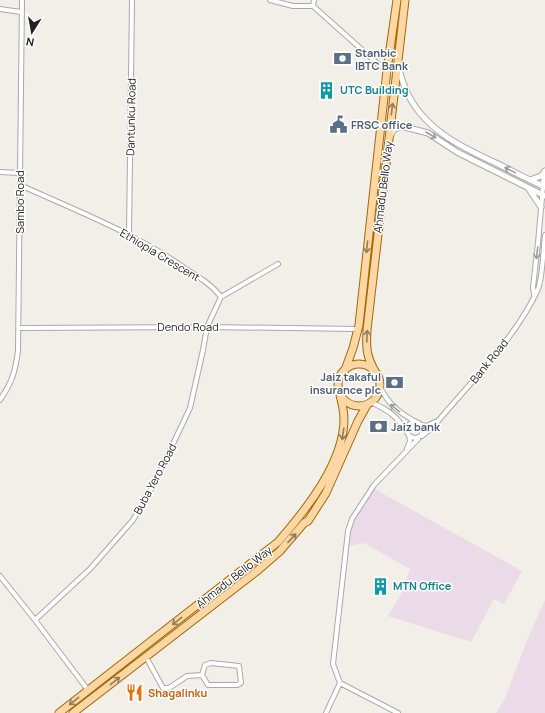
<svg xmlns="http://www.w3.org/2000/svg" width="545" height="713" viewBox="0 0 545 713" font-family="Manrope,sans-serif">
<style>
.industrial{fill:#ebdbe8}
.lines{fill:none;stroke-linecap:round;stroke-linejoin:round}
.minor-casing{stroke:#a9a9a9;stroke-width:6}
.tertiary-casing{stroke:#a9a9a9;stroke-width:7}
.primary-casing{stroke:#a06b00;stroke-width:9}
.minor{stroke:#fff;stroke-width:4}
.tertiary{stroke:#fff;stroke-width:5}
.primary{stroke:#fcd6a4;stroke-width:7}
.oneway{stroke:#8f7c63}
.oneway2{stroke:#9c9c9c}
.labels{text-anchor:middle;stroke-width:3;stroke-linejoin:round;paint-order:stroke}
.service-label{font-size:11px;font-weight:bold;fill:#4e5e75;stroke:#fff;text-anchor:start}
.culture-label{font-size:11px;font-weight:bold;fill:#0d838f;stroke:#fff;text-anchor:start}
.street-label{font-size:11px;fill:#222;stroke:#fff}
.food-label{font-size:11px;font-weight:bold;fill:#c56008;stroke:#fff;text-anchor:start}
</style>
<rect width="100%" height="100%" fill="#f2efe9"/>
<path class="industrial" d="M371,487L522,571L504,604L494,599L471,642L388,616L401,594L410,569L364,543L348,546L351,520Z
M545,600V713H496L505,698L528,638Z"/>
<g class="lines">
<defs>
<path id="minor" d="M270,0L293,6H313L378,64L387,69
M313,6L314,0
M0,9L21,12
M0,172L19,173
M20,185C77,211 135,233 186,269C199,277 212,285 221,297L207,327L203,350L190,408L153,486L133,520L90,569L35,620
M129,234L132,0
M534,295L533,287L538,243L543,186
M221,297L278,264
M19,328L207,327L358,329
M380,386C387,404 401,414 418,423
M0,400C12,382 15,373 18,351L22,0
M371,402C381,407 390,411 397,419C401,423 403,428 407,432
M407 430a8 8 0 1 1 16 0a8 8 0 1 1-16 0Z
M422,425L427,426L435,422
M422,436L433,427C467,386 517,337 538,289C543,276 543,250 545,235
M407,449L410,441L409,435
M0,576L35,620L88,690
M146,657L163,688H169L187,676L202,675
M211,663L239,666L241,683L237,685H208L202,675L205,665Z
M326,713L340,683
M398,713L340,683L333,664L348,531L352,519L374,485L418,439"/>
<path id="tertiary" d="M399,68C400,75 403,82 405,88C422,129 461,147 498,164C514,172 529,180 545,187
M391,135L393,130L401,126L428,133L457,152L545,196
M530,180L541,176L545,171
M543,186L545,172
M529,189L541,207"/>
<path id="primary" d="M338 385a21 21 0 1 1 42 0a21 21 0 1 1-42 0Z
M345,370L353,348L359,325L387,70L397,0
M376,373C366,356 366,348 367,330L405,0
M59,713L278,542C305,511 344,463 344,419C344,411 342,403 340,395
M73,713L257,571L280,551L304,523L308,521L326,493L358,421L367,405"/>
</defs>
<use href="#minor" class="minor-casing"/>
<use href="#tertiary" class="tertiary-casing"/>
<use href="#primary" class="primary-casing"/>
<use href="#minor" class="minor"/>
<use href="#tertiary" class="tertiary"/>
<use href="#primary" class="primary"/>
</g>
<defs><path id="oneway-shaft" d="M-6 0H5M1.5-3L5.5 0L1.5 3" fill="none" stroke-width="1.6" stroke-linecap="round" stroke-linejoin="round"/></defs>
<g class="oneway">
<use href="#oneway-shaft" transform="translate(392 109) rotate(-83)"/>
<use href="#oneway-shaft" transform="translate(367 247) rotate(96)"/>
<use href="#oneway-shaft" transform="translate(367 336) rotate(-88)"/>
<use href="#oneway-shaft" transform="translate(343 434) rotate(98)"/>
<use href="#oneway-shaft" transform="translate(292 538) rotate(-47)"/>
<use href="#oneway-shaft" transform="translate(177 621) rotate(142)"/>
<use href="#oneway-shaft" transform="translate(115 681) rotate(-38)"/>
<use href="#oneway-shaft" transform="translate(74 701) rotate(142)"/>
</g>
<g class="oneway2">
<use href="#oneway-shaft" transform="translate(431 135) rotate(30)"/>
<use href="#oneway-shaft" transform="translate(510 170) rotate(-154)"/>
<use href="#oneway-shaft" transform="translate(537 253) rotate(97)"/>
<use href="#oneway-shaft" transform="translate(395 408) rotate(-140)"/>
</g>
<defs>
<symbol id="bank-bare" viewBox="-9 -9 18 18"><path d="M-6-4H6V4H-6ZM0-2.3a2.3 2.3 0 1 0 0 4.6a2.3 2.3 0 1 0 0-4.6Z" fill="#5c6f8a" stroke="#fff" stroke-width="2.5" paint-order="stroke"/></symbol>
<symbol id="building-bare" viewBox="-9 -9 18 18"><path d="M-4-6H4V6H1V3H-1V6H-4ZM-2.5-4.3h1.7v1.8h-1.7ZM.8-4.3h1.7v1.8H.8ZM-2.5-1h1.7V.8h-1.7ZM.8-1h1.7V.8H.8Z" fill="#0f9aa8" stroke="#fff" stroke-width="2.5" paint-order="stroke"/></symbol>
<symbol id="civic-bare" viewBox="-9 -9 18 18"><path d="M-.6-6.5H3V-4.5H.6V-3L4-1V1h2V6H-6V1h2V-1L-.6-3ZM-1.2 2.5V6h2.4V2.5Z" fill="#5c6f8a" stroke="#fff" stroke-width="2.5" paint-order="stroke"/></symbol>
<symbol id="restaurant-bare" viewBox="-9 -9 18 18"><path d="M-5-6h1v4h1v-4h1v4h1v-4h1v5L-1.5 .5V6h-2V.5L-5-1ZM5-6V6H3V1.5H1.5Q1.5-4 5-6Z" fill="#e8710a" stroke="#fff" stroke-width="2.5" paint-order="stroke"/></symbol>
</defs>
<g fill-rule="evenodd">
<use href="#bank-bare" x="330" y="46" width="25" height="25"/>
<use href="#building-bare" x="314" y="78" width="25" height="25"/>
<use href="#civic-bare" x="326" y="112" width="25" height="25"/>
<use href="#bank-bare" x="382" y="370" width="25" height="25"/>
<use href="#bank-bare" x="366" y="414" width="25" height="25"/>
<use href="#building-bare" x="368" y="574" width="25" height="25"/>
<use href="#restaurant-bare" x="122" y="680" width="25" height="25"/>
</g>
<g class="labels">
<g class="service-label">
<text x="355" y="57">Stanbic<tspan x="355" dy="13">IBTC Bank</tspan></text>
<text x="351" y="129">FRSC office</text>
<text x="381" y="381" text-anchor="end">Jaiz takaful<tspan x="381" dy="13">insurance plc</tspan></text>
<text x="391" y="431">Jaiz bank</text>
</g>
<g class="culture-label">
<text x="340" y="94">UTC Building</text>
<text x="393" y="590">MTN Office</text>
</g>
<g class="street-label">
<text transform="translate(131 117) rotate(-89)" y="4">Dantunku Road</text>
<text transform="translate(383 187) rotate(-83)" y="4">Ahmadu Bello Way</text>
<text transform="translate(20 202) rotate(-90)" y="4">Sambo Road</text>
<text transform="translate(160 255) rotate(31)" y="4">Ethiopia Crescent</text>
<text x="188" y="331">Dendo Road</text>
<text transform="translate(489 361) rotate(-51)" y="4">Bank Road</text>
<text transform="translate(155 479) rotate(-62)" y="4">Buba Yero Road</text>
<text transform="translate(234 577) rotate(-38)" y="4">Ahmadu Bello Way</text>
</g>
<g class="food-label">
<text x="148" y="697">Shagalinku</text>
</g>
</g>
<g transform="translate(32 32) rotate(191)" stroke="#ffffff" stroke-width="3" paint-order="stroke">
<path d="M0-3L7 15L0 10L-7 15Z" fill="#222222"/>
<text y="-6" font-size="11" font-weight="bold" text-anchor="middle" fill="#222222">N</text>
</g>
</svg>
